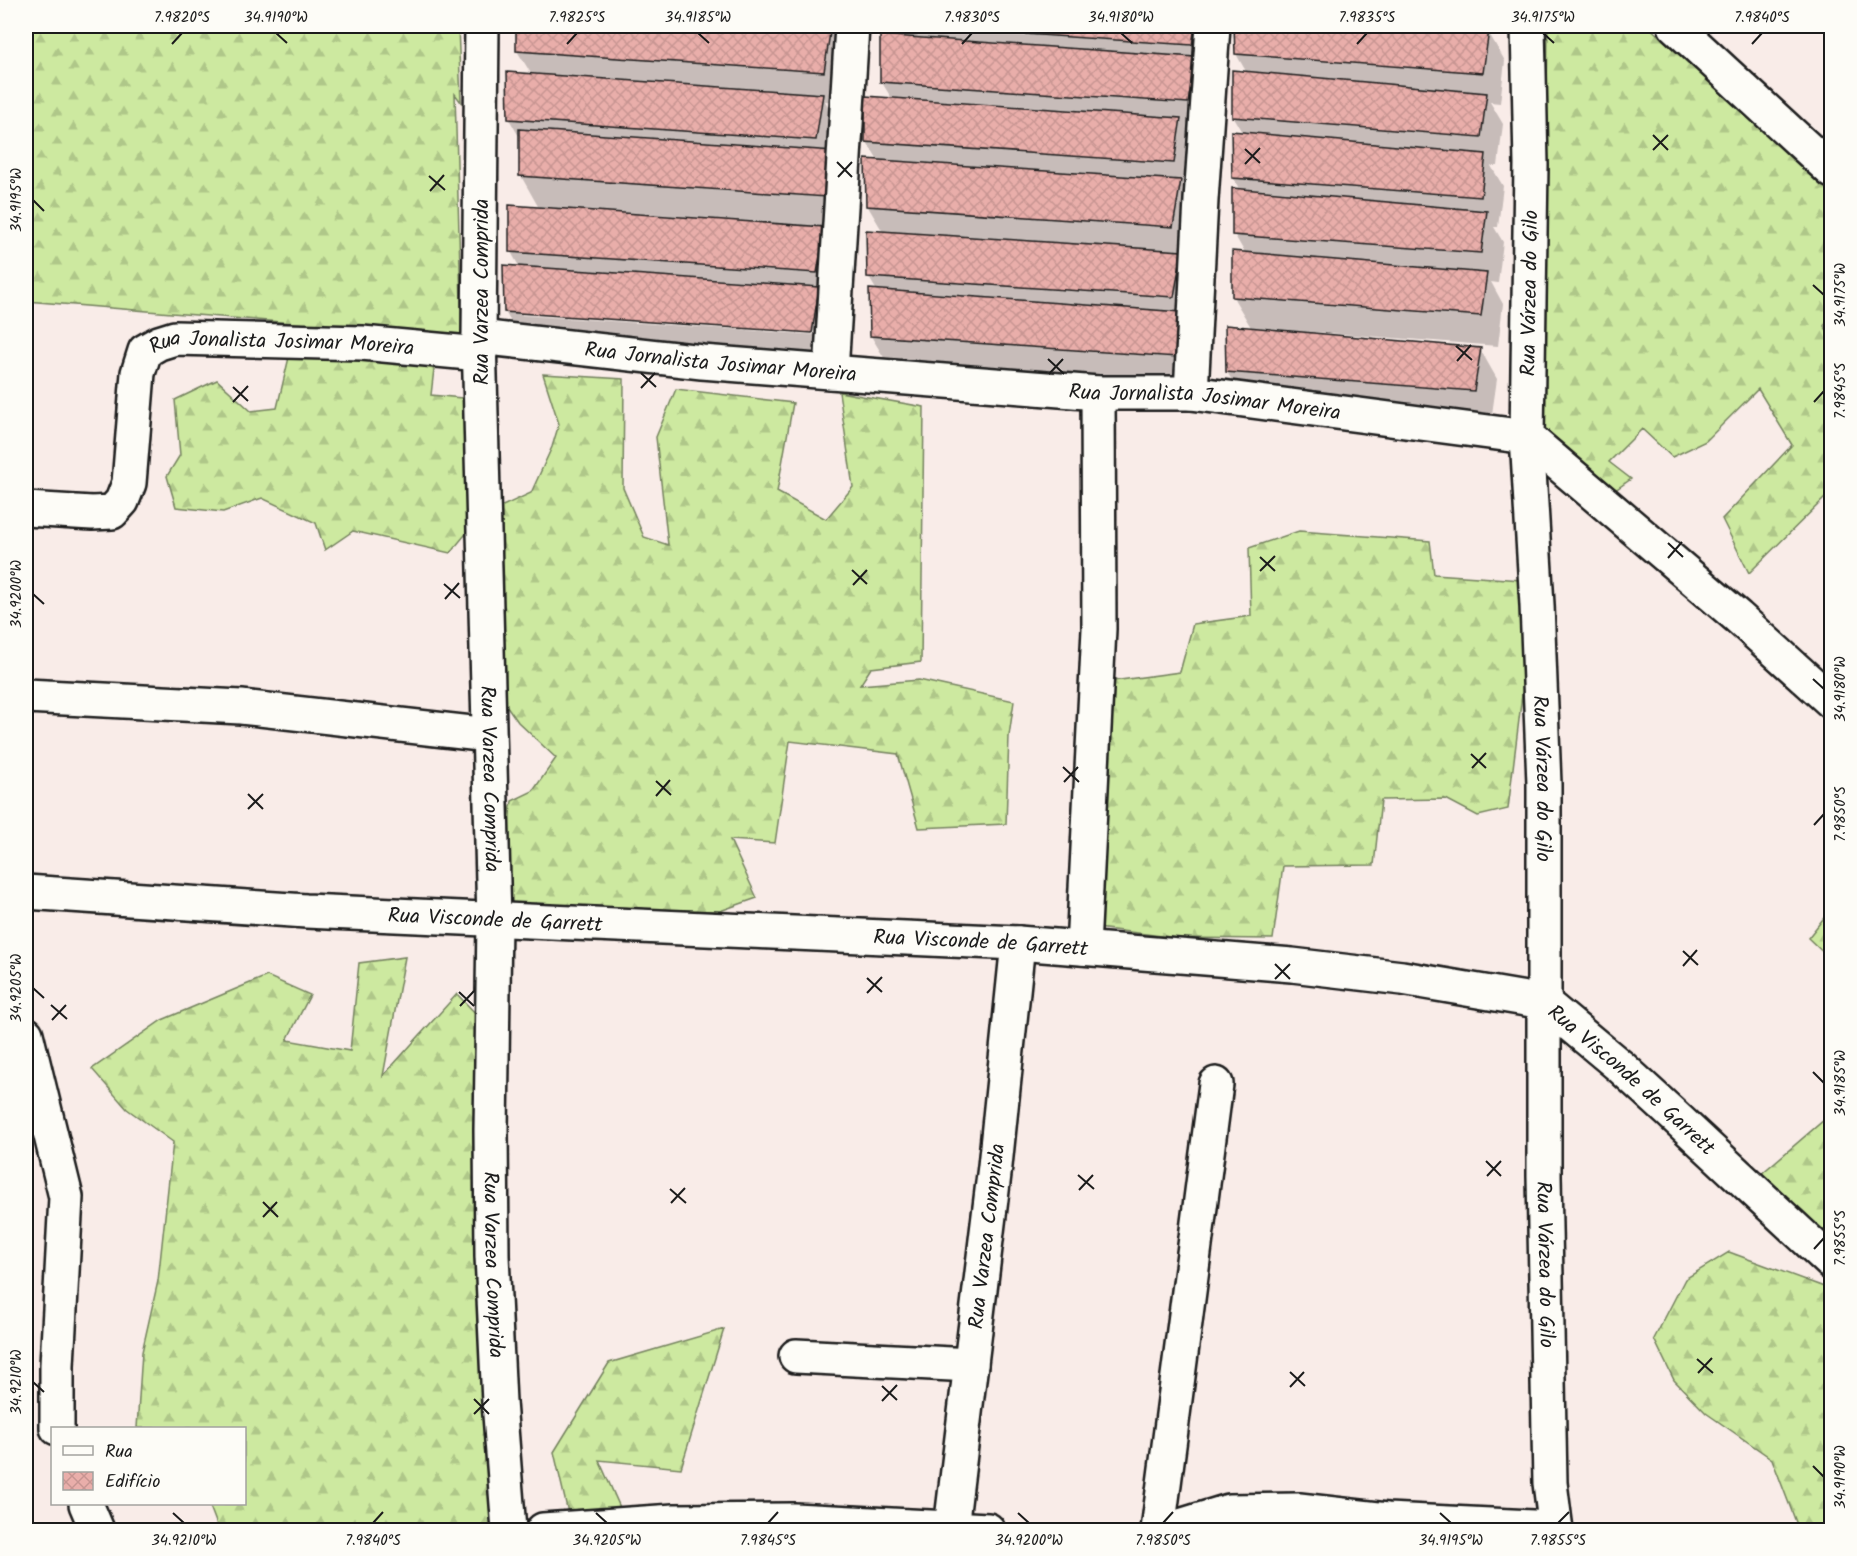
<svg xmlns="http://www.w3.org/2000/svg" width="1857" height="1556" viewBox="0 0 1857 1556" font-family="Kalam,sans-serif">
<style>
.forest{fill:url(#forest-firs);stroke:#74825e;stroke-width:1.5}
.shadow{fill:#0003;fill-rule:evenodd}
.building{fill:url(#building-cross-hatch);stroke:#1c1c1c;stroke-width:1.5}
.lines{fill:none;stroke-linecap:round;stroke-linejoin:round}
.street-casing{stroke:#1c1c1c;stroke-width:38}
.street{stroke:#fdfcf7;stroke-width:33}
.ticks{fill:none;stroke:#1c1c1c;stroke-width:2}
.labels{text-anchor:middle;stroke-width:6;stroke-linejoin:round;paint-order:stroke}
.street-label{font-size:21px;fill:#1c1c1c;stroke:#fdfcf7}
.neatline{fill:none;stroke:#1c1c1c;stroke-width:2}
.ticks-label{font-size:15px;text-anchor:middle;fill:#1c1c1c}
</style>
<defs>
<pattern id="forest-firs" width="22" height="20" patternUnits="userSpaceOnUse" patternTransform="scale(1.5)"><rect width="22" height="20" fill="#cde9a0"/><path d="M5 1l3.5 6h-7zM16 11l3.5 6h-7z" fill="#afc789"/></pattern>
<pattern id="building-cross-hatch" width="8" height="8" patternUnits="userSpaceOnUse" patternTransform="scale(1.5)"><rect width="8" height="8" fill="#e9aeaa"/><path d="M0 0l8 8M0 8l8-8" fill="none" stroke="#c79592"/></pattern>
</defs>
<rect width="100%" height="100%" fill="#f9ece8"/>
<filter id="ink" filterUnits="userSpaceOnUse"><feTurbulence type="fractalNoise" baseFrequency=".0167" numOctaves="2"/><feDisplacementMap in="SourceGraphic" scale="12" xChannelSelector="R" yChannelSelector="G"/><feConvolveMatrix kernelMatrix="1 2 1 2 8 2 1 2 1" color-interpolation-filters="sRGB"/></filter>
<g filter="url(#ink)">
<path class="forest" d="M26,26H458L461,102L455,94L462,337L26,301Z
M1548,26H1648L1831,190V313L1824,326L1832,337L1831,492L1749,573L1722,519L1792,445L1758,389L1706,441L1672,457L1642,429L1609,462L1631,479L1601,500L1542,432Z
M290,353L435,360L431,395L462,398L482,447L484,512L450,553L353,531L325,550L316,523L262,498L223,512L176,507L167,476L180,455L175,400L217,380L251,411L277,408Z
M543,374L624,379L623,488L644,537L668,545L656,437L676,389L793,403L777,492L826,519L853,487L839,392L924,407L921,662L871,668L860,685L919,680L1014,701L1009,736L1006,824L919,828L898,754L790,741L775,843L730,840L757,898L720,911L494,907L512,801L533,791L556,758L518,722L502,699L496,509L531,493L552,447L559,424Z
M1299,531L1430,541L1434,574L1536,581L1508,809L1478,816L1446,799L1381,800L1374,865L1283,866L1273,939L1178,938L1097,928L1113,681L1180,672L1193,624L1251,616L1249,548Z
M1831,909V960L1808,938Z
M405,957L383,1076L457,994L478,1016L516,1530H219L209,1504H244V1428H137L142,1352L158,1281L173,1142L127,1109L92,1069L162,1020L267,976L310,995L287,1040L350,1051L359,963Z
M1831,1114V1241L1761,1174Z
M1729,1252L1824,1287L1831,1294V1530H1799L1772,1459L1706,1413L1674,1380L1654,1339L1685,1279Z
M724,1329L681,1468L599,1460L630,1530H572L554,1452L609,1363Z"/>
<path class="shadow" d="M517,26H828L829,28H832L831,26H840L841,102L825,101L839,125L844,227L822,225L841,258L828,363L523,342L505,312L520,268L511,252L539,208L521,176L520,138L509,119L532,75L517,51ZM520,312L819,332V335L520,315Z
M887,26H1213L1205,133L1187,131L1197,149L1194,386L889,366L871,336L877,291L868,276L883,232L867,205L878,161L867,142L892,99L881,81L894,38Z
M1236,26H1504L1502,36L1490,35L1505,61L1500,103L1490,102L1503,124L1498,166H1491L1503,186L1498,227H1494L1503,242L1498,283L1491,282L1503,304L1498,346L1315,332V335L1480,349L1497,379L1491,421L1245,402L1227,372L1252,329L1233,297L1245,253L1234,234L1240,190L1233,178L1243,134L1233,117L1247,73L1236,54Z"/>
<path class="building" d="M516,26H831L824,72L516,51Z
M904,26H1195L1192,45Z
M1234,26H1442L1489,30L1483,73L1235,54Z
M880,35L1195,57L1188,103L880,82Z
M1232,70L1487,93L1481,137L1232,117Z
M507,72L823,94L816,140L508,119Z
M865,96L1181,118L1174,163L865,142Z
M519,129L834,151L827,197L519,176Z
M1231,131L1486,154L1481,197L1232,178Z
M865,159L1181,180L1173,227L866,206Z
M1232,188L1487,211L1481,253L1232,235Z
M509,205L825,227L817,273L509,252Z
M866,230L1182,251L1174,297L867,277Z
M1232,251L1487,273L1481,316L1232,297Z
M503,265L819,287L812,333L504,312Z
M869,289L1181,312L1177,357L870,336Z
M1225,325L1481,348L1474,391L1226,372Z"/>
<g class="lines">
<defs>
<g id="street">
<path id="s1" d="M482,26L479,337L494,921L491,1130L492,1256L499,1402L509,1530"/>
<path id="s2" d="M1528,26L1531,165L1527,437L1537,605L1544,784V1176L1550,1483L1556,1530"/>
<path d="M1675,26L1832,171"/>
<path id="s3" d="M479,337L702,362L1098,393H1191L1527,437L1738,617L1832,702"/>
<path d="M831,372L852,26"/>
<path d="M1191,393L1201,200L1213,26"/>
<path id="s4" d="M26,509L92,513L112,512L122,501L129,483L138,373L145,351L159,343L175,338L362,343L480,354"/>
<path d="M26,696L241,707L489,735"/>
<path id="s5" d="M26,892L306,911L1018,943L1292,965L1402,978L1543,1002L1621,1067L1669,1111L1832,1263"/>
<path d="M1083,948L1099,629L1098,393"/>
<path d="M26,1034L66,1197L57,1365V1428"/>
<path d="M796,1356L971,1365"/>
<path d="M86,1504L97,1530"/>
<path id="s6" d="M951,1528L995,1166L1018,943"/>
<path d="M543,1530L674,1521L794,1520L988,1530"/>
<path d="M1158,1530L1216,1084"/>
<path d="M1167,1530L1229,1511L1299,1510L1387,1520L1555,1528"/>
</g>
</defs>
<use href="#street" class="street-casing"/>
<use href="#street" class="street"/>
</g>
</g>
<path class="ticks" d="M276,33L287,43M698,33L709,43M1121,33L1132,43M1543,33L1554,43M172,44L182,33M567,44L577,33M962,44L972,33M1357,44L1367,33M1752,44L1762,33M1653,135L1668,150M1245,149L1260,163M1653,150L1668,135M837,162L852,177M1245,164L1260,148M429,176L445,190M838,177L852,162M430,191L444,175M33,200L44,211M1813,285L1824,295M1456,346L1472,360M1048,359L1064,374M1457,361L1471,345M641,373L656,387M1049,374L1063,359M233,387L248,401M641,388L655,373M233,402L248,386M1814,402L1824,391M1668,543L1683,557M1260,557L1275,571M1668,558L1682,542M852,570L867,584M1260,571L1275,556M444,584L460,598M853,585L867,570M33,594L44,604M445,599L459,583M1813,679L1824,689M1471,754L1486,768M1063,767L1079,782M1472,768L1486,753M656,781L671,795M1064,782L1078,767M248,794L263,809M656,796L670,780M248,809L263,794M1814,825L1824,814M1683,951L1698,965M1275,964L1290,979M1683,966L1697,950M867,978L882,992M1275,979L1290,964M33,988L44,998M459,992L474,1006M867,993L882,977M51,1005L67,1019M460,1006L474,991M52,1020L66,1005M1813,1072L1824,1083M1486,1161L1501,1176M1078,1175L1094,1189M1487,1176L1501,1161M670,1189L686,1203M1079,1190L1093,1175M263,1202L278,1217M671,1203L685,1188M263,1217L277,1202M1814,1249L1824,1238M1697,1359L1713,1373M1290,1372L1305,1386M1698,1373L1712,1358M33,1382L44,1392M882,1386L897,1400M1290,1387L1304,1372M474,1399L489,1414M882,1401L897,1385M474,1414L489,1399M1813,1466L1824,1477M173,1513L184,1523M596,1513L607,1523M1018,1513L1029,1523M1440,1513L1451,1523M373,1523L383,1512M768,1523L778,1512M1163,1523L1173,1512M1558,1523L1569,1512"/>
<g class="labels">
<g class="street-label">
<text transform="translate(481 292) rotate(-90)" y="7">Rua Varzea Comprida</text>
<text transform="translate(1529 293) rotate(-89)" y="7">Rua Várzea do Gilo</text>
<text dy="7" stroke="none"><textPath href="#s4" startOffset="393">Rua Jonalista Josimar Moreira</textPath></text>
<text dy="7" stroke="none"><textPath href="#s3" startOffset="243">Rua Jornalista Josimar Moreira</textPath></text>
<text dy="7" stroke="none"><textPath href="#s3" startOffset="729">Rua Jornalista Josimar Moreira</textPath></text>
<text dy="7" stroke="none"><textPath href="#s1" startOffset="753">Rua Varzea Comprida</textPath></text>
<text dy="7" stroke="none"><textPath href="#s2" startOffset="753">Rua Várzea do Gilo</textPath></text>
<text dy="7" stroke="none"><textPath href="#s5" startOffset="470">Rua Visconde de Garrett</textPath></text>
<text dy="7" stroke="none"><textPath href="#s5" startOffset="956">Rua Visconde de Garrett</textPath></text>
<text dy="7" stroke="none"><textPath href="#s5" startOffset="1640">Rua Visconde de Garrett</textPath></text>
<text dy="7" stroke="none"><textPath href="#s6" startOffset="294">Rua Varzea Comprida</textPath></text>
<text dy="7" stroke="none"><textPath href="#s1" startOffset="1239">Rua Varzea Comprida</textPath></text>
<text dy="7" stroke="none"><textPath href="#s2" startOffset="1239">Rua Várzea do Gilo</textPath></text>
</g>
</g>
<rect width="1857" height="1556" fill="none" stroke="#fdfcf7" stroke-width="66"/>
<rect x="51" y="1427" width="195" height="78" fill="#fdfcf7" stroke="#a3a29f" stroke-width="1.5"/>
<rect x="63" y="1446" width="30" height="9" fill="#fdfcf7" stroke="#a3a29f" stroke-width="1.5"/>
<text x="105" y="1457" font-size="18" fill="#1c1c1c">Rua</text>
<rect x="63" y="1472" width="30" height="18" fill="url(#building-cross-hatch)" stroke="#a3a29f" stroke-width="1.5"/>
<text x="105" y="1487" font-size="18" fill="#1c1c1c">Edifício</text>
<rect x="33" y="33" width="1791" height="1490" class="neatline"/>
<g class="ticks-label">
<text x="182" y="22">7.9820°S</text>
<text x="276" y="22">34.9190°W</text>
<text x="577" y="22">7.9825°S</text>
<text x="698" y="22">34.9185°W</text>
<text x="972" y="22">7.9830°S</text>
<text x="1121" y="22">34.9180°W</text>
<text x="1367" y="22">7.9835°S</text>
<text x="1543" y="22">34.9175°W</text>
<text x="1762" y="22">7.9840°S</text>
<text transform="translate(16 200) rotate(-90)" y="5">34.9195°W</text>
<text transform="translate(1840 295) rotate(-90)" y="5">34.9175°W</text>
<text transform="translate(1840 391) rotate(-90)" y="5">7.9845°S</text>
<text transform="translate(16 594) rotate(-90)" y="5">34.9200°W</text>
<text transform="translate(1840 689) rotate(-90)" y="5">34.9180°W</text>
<text transform="translate(1840 814) rotate(-90)" y="5">7.9850°S</text>
<text transform="translate(16 988) rotate(-90)" y="5">34.9205°W</text>
<text transform="translate(1840 1083) rotate(-90)" y="5">34.9185°W</text>
<text transform="translate(1840 1238) rotate(-90)" y="5">7.9855°S</text>
<text transform="translate(16 1382) rotate(-90)" y="5">34.9210°W</text>
<text transform="translate(1840 1477) rotate(-90)" y="5">34.9190°W</text>
<text x="184" y="1545">34.9210°W</text>
<text x="373" y="1545">7.9840°S</text>
<text x="607" y="1545">34.9205°W</text>
<text x="768" y="1545">7.9845°S</text>
<text x="1029" y="1545">34.9200°W</text>
<text x="1163" y="1545">7.9850°S</text>
<text x="1451" y="1545">34.9195°W</text>
<text x="1558" y="1545">7.9855°S</text>
</g>
</svg>
